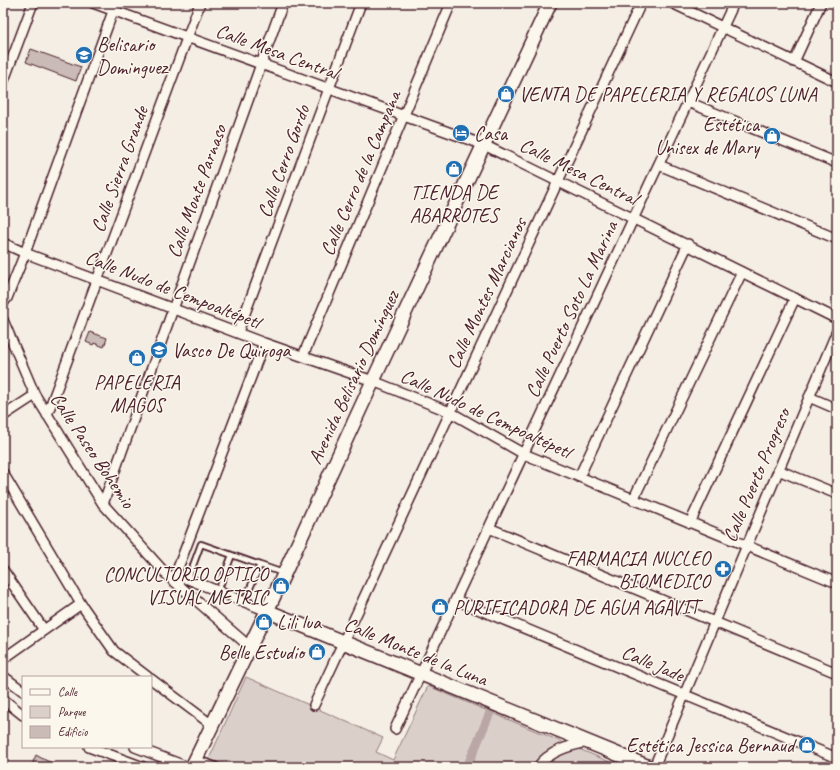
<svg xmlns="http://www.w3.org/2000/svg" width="840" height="770" viewBox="0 0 840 770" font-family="Caveat,sans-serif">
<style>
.green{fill:#dbd0c9;stroke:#92787a}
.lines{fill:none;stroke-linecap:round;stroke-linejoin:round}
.canal{stroke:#baa7a5;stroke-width:9}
.building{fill:#cabbb6;stroke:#4a1f2b}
.lane-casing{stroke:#4a1f2b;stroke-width:8}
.street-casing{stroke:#4a1f2b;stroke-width:12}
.secondary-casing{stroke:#4a1f2b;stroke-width:16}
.lane{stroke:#fbf7ec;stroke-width:4.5}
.street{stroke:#fbf7ec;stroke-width:9}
.secondary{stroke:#fbf7ec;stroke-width:13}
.labels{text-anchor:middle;stroke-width:3;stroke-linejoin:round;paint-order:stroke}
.poi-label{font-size:20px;fill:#4a1f2b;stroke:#fbf7ec;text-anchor:start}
.street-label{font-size:20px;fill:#4a1f2b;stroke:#fbf7ec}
</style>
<rect width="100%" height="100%" fill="#f4eee4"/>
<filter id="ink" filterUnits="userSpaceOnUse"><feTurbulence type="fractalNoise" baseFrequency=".025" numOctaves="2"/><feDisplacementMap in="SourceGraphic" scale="8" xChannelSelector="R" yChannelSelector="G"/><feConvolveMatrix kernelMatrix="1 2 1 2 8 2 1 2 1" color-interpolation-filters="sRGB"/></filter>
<g filter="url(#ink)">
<path class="green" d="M246,677L383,738L376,752L393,760L428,686L622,767H230L209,759Z"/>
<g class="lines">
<path class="canal" d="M467,767L492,708"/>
</g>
<path class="building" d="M31,49L81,67L76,81L26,62Z
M90,332L107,338L104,347L94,343L93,345L86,342Z
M36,755L43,759L62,767H31Z"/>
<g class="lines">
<defs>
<path id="lane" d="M260,565L283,573
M188,579L201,544L260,565L244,602
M218,591L232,555"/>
<path id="street" d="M93,3L484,145L837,319
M672,3L837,82
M794,62L821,3
M3,83L33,3
M688,102L837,163
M659,165L837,239
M3,243L25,253L264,343L373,381L450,412L524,454L837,583
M3,303L7,298L25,253L116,3
M3,320L35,395L103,504L167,575L250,647
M238,332L361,3
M303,356L451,3
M809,397L837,409
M47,415L200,3
M3,416L35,395
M778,470L837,494
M3,473L81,604L114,651L148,677
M579,477L688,244
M633,500L742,272
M103,504L283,3
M690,523L795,298
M489,528L837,673
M3,570L44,630
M171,576L188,579L267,611
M173,581L264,343
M456,600L837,758
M3,659L81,604
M3,676L23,691
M151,679L212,725
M3,699L23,715
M314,705L641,3
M395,729L734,3
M89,747L143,767
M135,747L188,767
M195,760L214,767
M538,767C549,751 569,746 587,742
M654,767L837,331"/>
<path id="secondary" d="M267,611L649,767
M192,767L267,611L373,381L550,3"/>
</defs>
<use href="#lane" class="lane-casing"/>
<use href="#street" class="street-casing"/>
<use href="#secondary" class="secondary-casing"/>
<use href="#lane" class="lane"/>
<use href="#street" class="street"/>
<use href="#secondary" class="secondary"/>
</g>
</g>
<defs>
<symbol id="school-disc" viewBox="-11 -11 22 22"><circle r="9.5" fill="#1f6fb2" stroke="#fbf7ec"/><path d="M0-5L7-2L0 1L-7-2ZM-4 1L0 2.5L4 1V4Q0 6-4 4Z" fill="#fff"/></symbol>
<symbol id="shop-disc" viewBox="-11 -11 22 22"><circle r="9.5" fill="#1f6fb2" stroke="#fbf7ec"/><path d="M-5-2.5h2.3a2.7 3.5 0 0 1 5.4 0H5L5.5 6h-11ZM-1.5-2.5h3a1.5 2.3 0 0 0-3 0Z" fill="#fff"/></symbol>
<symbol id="hotel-disc" viewBox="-11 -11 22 22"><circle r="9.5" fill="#1f6fb2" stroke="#fbf7ec"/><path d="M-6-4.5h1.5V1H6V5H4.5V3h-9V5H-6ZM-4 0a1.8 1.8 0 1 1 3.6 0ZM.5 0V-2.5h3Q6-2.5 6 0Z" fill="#fff"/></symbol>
<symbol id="pharmacy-disc" viewBox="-11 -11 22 22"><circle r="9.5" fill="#1f6fb2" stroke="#fbf7ec"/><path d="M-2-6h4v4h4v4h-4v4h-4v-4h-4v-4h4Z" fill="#fff"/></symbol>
</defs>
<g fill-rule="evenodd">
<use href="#school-disc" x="74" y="45" width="20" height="20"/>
<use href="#shop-disc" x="496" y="84" width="20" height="20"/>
<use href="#hotel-disc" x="451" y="123" width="20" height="20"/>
<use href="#shop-disc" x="762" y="126" width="20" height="20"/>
<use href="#shop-disc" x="444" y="159" width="20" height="20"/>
<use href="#school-disc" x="149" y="340" width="20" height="20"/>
<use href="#shop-disc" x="127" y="348" width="20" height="20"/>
<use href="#pharmacy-disc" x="713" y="559" width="20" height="20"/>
<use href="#shop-disc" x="271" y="576" width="20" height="20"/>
<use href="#shop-disc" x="430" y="597" width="20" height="20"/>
<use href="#shop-disc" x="254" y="612" width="20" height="20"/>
<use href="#shop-disc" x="307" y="642" width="20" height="20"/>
<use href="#shop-disc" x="797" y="735" width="20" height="20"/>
</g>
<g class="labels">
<g class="poi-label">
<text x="97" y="51">Belisario<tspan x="97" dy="23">Dominguez</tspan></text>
<text x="519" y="101">VENTA DE PAPELERIA Y REGALOS LUNA</text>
<text x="759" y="131" text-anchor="end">Estética<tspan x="759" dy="23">Unisex de Mary</tspan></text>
<text x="474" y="140">Casa</text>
<text x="454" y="199" text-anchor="middle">TIENDA DE<tspan x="454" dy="23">ABARROTES</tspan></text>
<text x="172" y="357">Vasco De Quiroga</text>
<text x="137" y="389" text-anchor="middle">PAPELERIA<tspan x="137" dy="23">MAGOS</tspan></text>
<text x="710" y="565" text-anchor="end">FARMACIA NUCLEO<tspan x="710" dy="23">BIOMEDICO</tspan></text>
<text x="268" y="581" text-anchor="end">CONCULTORIO OPTICO<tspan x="268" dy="23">VISUAL METRIC</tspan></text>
<text x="453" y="614">PURIFICADORA DE AGUA AGAVIT</text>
<text x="277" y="629">Lili lua</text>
<text x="304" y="659" text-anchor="end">Belle Estudio</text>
<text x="794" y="752" text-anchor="end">Estética Jessica Bernaud</text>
</g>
<g class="street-label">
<text transform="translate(277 51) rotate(20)" y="7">Calle Mesa Central</text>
<text transform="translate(283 161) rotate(-70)" y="7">Calle Cerro Gordo</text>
<text transform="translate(119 169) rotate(-70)" y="7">Calle Sierra Grande</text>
<text transform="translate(579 171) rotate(26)" y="7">Calle Mesa Central</text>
<text transform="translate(360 173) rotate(-67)" y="7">Calle Cerro de la Campana</text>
<text transform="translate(196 191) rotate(-70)" y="7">Calle Monte Parnaso</text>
<text transform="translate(173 289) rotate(21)" y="7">Calle Nudo de Cempoaltépetl</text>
<text transform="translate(486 293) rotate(-65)" y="7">Calle Montes Marcianos</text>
<text transform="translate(571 309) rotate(-65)" y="7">Calle Puerto Soto La Marina</text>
<text transform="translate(353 377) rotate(-65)" y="7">Avenida Belisario Domínguez</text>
<text transform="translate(486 413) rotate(25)" y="7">Calle Nudo de Cempoaltépetl</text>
<text transform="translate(93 450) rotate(56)" y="7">Calle Paseo Bohemio</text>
<text transform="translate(756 475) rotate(-67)" y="7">Calle Puerto Progreso</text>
<text transform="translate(416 651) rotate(22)" y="7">Calle Monte de la Luna</text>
<text transform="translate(653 663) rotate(23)" y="7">Calle Jade</text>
</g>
</g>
<rect width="840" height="770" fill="none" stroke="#fbf7ec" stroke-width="16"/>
<rect x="8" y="8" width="824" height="754" fill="none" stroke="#4a1f2b" stroke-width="1.5" filter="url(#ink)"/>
<rect x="22" y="676" width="130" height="72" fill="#fbf7ec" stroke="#b4a19f"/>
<rect x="30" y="689" width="20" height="6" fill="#fbf7ec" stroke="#b4a19f"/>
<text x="58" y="696" font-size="12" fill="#4a1f2b">Calle</text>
<rect x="30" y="706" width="20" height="12" fill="#dbd0c9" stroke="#b4a19f"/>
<text x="58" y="716" font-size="12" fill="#4a1f2b">Parque</text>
<rect x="30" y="726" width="20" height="12" fill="#cabbb6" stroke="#b4a19f"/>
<text x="58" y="736" font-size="12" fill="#4a1f2b">Edificio</text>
</svg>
